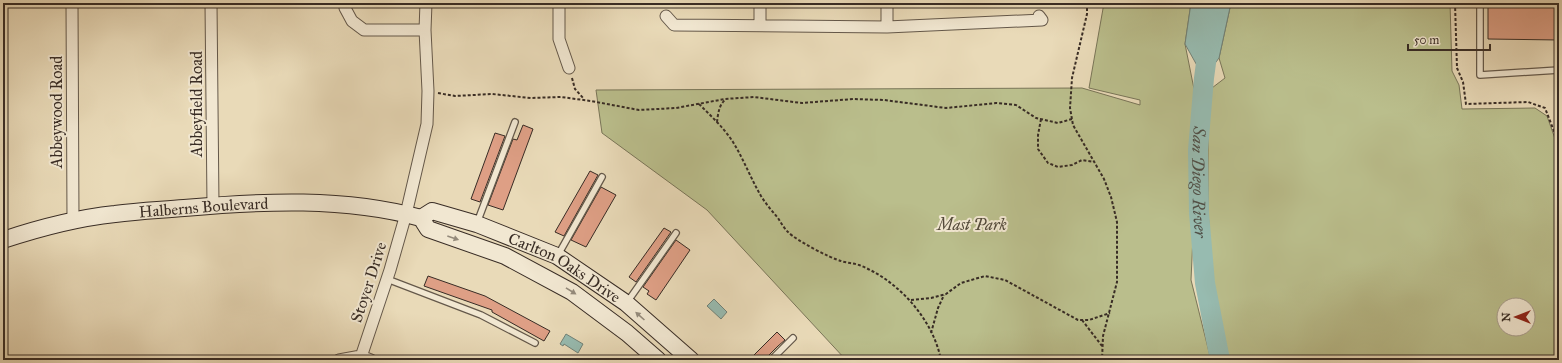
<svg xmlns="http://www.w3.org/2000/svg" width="1562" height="363" viewBox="0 0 1562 363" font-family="'IM FELL Great Primer',serif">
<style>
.green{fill:#babe8c;stroke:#797558;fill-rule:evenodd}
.water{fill:#97bbb0;stroke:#718278}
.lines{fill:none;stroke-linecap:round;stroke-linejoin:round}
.river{stroke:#97bbb0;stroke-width:20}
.building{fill:#de9f85;stroke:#382c25}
.lane-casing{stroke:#64584a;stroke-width:8}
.street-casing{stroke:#64584a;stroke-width:13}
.secondary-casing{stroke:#382c25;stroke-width:18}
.path{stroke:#382c25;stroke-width:2;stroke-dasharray:3 2;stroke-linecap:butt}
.lane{stroke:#f1e7d1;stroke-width:5.5}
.street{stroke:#f1e7d1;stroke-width:11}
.secondary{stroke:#f1e7d1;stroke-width:16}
.oneway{fill:#948a7b}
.labels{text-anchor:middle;stroke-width:4;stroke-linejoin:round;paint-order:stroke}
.street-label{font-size:16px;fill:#382c25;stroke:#f1e7d1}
.park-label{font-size:16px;font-style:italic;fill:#52493a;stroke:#f1e7d1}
.water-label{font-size:17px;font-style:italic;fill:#505048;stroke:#f1e7d1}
</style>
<rect width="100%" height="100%" fill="#e9dab8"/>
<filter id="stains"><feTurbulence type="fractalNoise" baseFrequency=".005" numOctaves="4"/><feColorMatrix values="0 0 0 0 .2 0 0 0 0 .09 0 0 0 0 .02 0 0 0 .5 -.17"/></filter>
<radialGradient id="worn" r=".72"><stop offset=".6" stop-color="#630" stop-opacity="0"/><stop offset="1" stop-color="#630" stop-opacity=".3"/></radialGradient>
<path class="green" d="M1104,3H1191L1185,44L1196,99L1194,214L1191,280L1211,360H846L707,210L602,133L596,90L1082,88L1140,105V100L1089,88Z
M1231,3H1450L1452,71L1459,85L1462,109L1535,108L1547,116L1559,150V360H1227L1212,279L1208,210V91L1225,78L1219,58ZM1504,305H1528V329H1504Z"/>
<path class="water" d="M1191,3H1231L1219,58L1204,78L1185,44Z
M714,299L727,312L721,319L707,306Z
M566,334L583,344L578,353L564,344L563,346L560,344Z"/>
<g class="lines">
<path class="river" id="s1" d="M1214,3L1204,78L1198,150L1199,213L1205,283L1220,360"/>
</g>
<path class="building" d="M1488,3H1559V40L1488,39Z
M523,125L533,129L503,210L488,205L513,139L517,140Z
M495,133L505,136L480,202L471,199Z
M590,171L598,175L564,236L555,232Z
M601,187L616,195L586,247L571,240Z
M664,228L671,232L636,282L629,277Z
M676,240L690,250L656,300L647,294L649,291L643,287Z
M428,276L485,296L550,331L544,341L492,312V310L424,286Z
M777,332L785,340L778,346L764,360H749Z"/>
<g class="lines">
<defs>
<path id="lane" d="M1480,3V75L1559,70
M477,223L515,122
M558,255L602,177
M387,279L481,315L535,343
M628,301L676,233
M771,360L793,338"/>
<path id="street" d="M72,3L73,221
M211,3L213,206
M346,3L345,8L352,21L364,30H425
M559,3V39L569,68
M666,16L674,25L887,27L1042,20L1039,16
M760,25V3
M887,27V3
M339,360L361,356L371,360
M360,360L390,270L406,214L427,124L428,91L425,30L426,3"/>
<g id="secondary">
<path id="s2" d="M421,218L432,211L477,224L557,256L626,303L691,360"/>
<path id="s3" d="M3,240C39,228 77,218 115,214C138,211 161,210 184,208C263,201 344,197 421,218L428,229L505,256L572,292L627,333L658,360"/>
</g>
</defs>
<use href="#lane" class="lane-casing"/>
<use href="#street" class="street-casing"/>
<use href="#secondary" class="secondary-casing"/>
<path class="path" d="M1087,3V14L1072,78L1070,108L1073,125L1104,179L1111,197L1117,222V282L1103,336L1102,360
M1455,3L1457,68L1463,82L1466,104L1528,102L1545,108L1559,144
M572,78L575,89L584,99
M438,93L455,96L492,94L531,98L561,97L591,101L639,110L676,108L725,99L754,97L802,103L853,99L884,100L946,108L996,103L1016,105L1036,118L1058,123L1072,119
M699,104C711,116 724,128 733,142C744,160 751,179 761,196C766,204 772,211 778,218C781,223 784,228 788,232C797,241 830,258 841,261C847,263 853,263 859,265C898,280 933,319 941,360
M1041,119L1038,135V149L1048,163L1058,167L1072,165L1082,160L1095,162
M717,122C718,114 719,105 725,100
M911,300L931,298L946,294L961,283L985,276L1005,280L1078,320H1089L1110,313
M1082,320L1102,346
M931,333L938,308L944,295"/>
<use href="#lane" class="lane"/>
<use href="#street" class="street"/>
<use href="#secondary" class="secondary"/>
</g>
<defs><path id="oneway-solid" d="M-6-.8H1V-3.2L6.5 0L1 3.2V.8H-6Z"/></defs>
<g class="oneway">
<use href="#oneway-solid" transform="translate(453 238) rotate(19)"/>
<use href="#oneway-solid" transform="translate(571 291) rotate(32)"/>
<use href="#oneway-solid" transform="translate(640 316) rotate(-138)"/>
</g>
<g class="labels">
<g class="street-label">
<text transform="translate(196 104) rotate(-90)" y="6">Abbeyfield Road</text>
<text transform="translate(56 112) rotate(-90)" y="6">Abbeywood Road</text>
<text dy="6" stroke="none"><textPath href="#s3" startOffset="204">Halberns Boulevard</textPath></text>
<text dy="6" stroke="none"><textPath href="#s2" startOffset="158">Carlton Oaks Drive</textPath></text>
<text transform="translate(368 282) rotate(-72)" y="6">Stoyer Drive</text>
</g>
<g class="park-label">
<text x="972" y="230">Mast Park</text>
</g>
<g class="water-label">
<text dy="6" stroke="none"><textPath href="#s1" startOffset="180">San Diego River</textPath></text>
</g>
</g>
<rect width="1562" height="363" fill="none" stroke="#e9dab8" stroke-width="16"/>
<rect x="4" y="4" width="1554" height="355" fill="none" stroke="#382c25" stroke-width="2"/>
<rect x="8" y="8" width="1546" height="347" fill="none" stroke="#382c25"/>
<g transform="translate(1516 317) rotate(270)"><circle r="19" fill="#f1e7d1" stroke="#a79c8c"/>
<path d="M0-3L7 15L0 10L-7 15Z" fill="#8f2418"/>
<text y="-6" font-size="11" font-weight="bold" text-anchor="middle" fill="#382c25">N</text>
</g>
<path d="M1408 44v6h82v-6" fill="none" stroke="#382c25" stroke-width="2"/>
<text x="1414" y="44" font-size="12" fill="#382c25" stroke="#f1e7d1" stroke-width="3" paint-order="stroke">50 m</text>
<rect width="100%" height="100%" filter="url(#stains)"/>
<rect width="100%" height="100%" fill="url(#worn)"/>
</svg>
